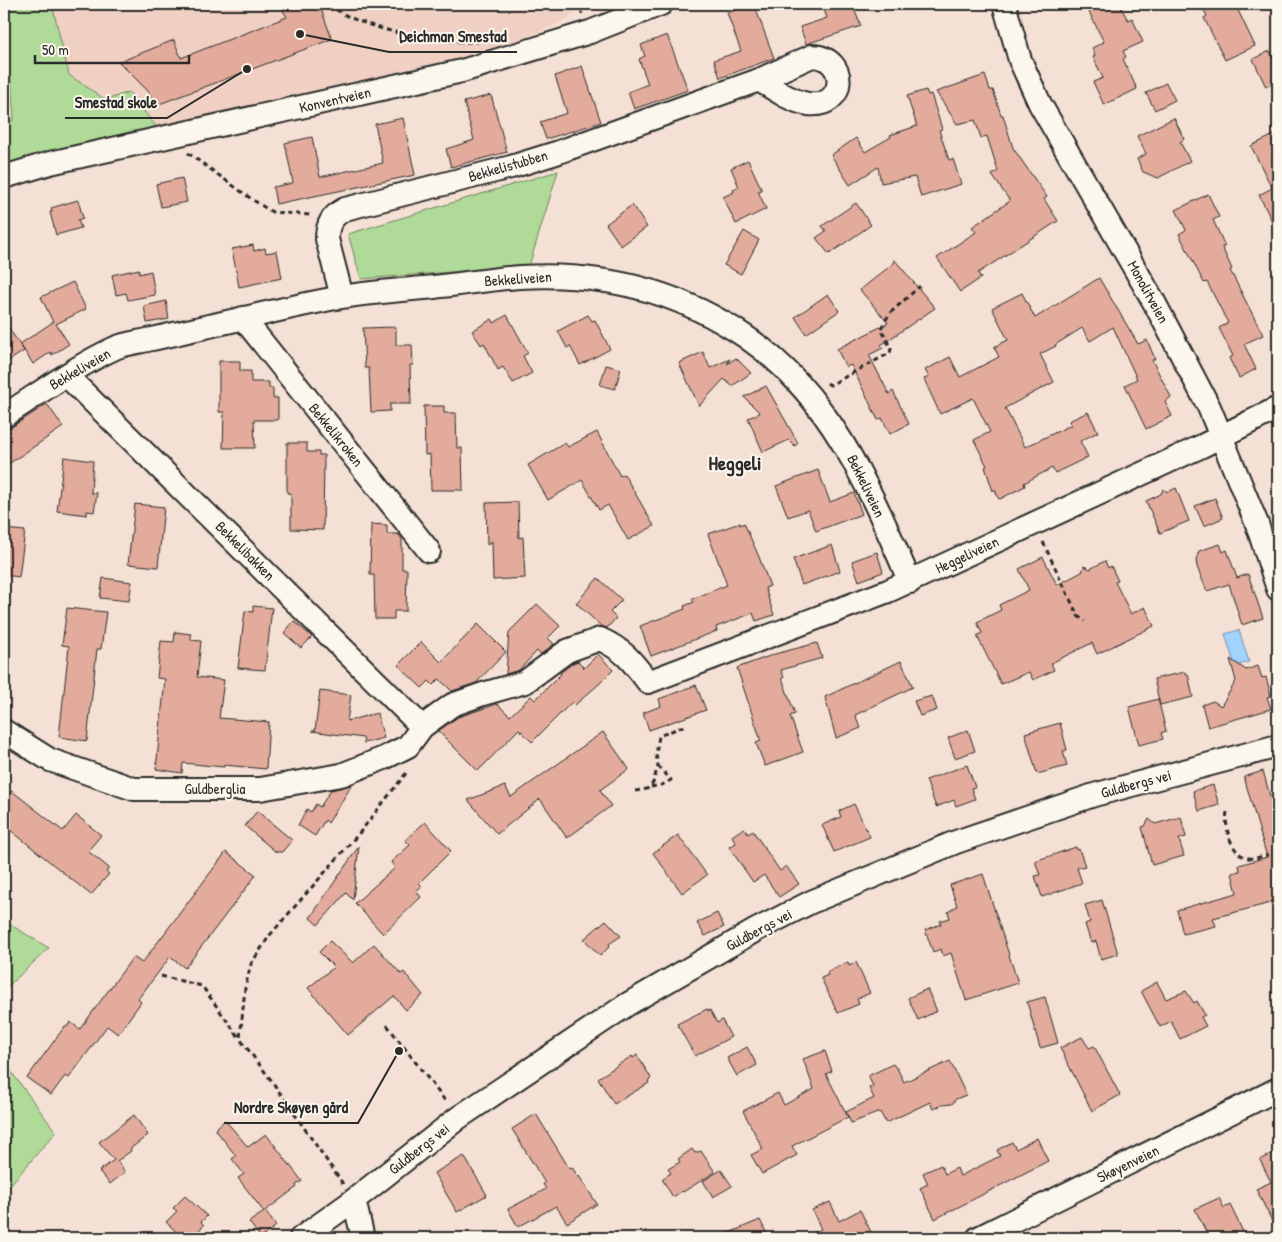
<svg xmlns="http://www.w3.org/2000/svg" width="1282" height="1242" viewBox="0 0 1282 1242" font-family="'Patrick Hand',sans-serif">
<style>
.built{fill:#efd0c3}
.green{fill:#b0da97;stroke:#6e8261}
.water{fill:#a1d3fe;stroke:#7290aa}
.building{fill:#e3ab9b;stroke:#2b2b2b}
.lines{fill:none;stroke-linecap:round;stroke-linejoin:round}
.minor-casing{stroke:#2b2b2b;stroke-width:26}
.path{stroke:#2b2b2b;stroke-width:3;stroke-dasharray:5 4;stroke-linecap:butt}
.minor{stroke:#fbf7ec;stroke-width:22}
.labels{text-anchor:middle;stroke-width:4;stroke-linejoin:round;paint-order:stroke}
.street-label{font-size:15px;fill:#2b2b2b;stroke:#fbf7ec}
.district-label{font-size:20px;font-weight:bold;fill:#2b2b2b;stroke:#fbf7ec}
.leader{fill:none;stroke:#2b2b2b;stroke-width:2}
.callout-dot{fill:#2b2b2b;stroke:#fbf7ec;stroke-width:2}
.callout-label{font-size:16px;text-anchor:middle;font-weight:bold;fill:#2b2b2b;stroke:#fbf7ec;stroke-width:4;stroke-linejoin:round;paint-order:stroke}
</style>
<rect width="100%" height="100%" fill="#f4e0d4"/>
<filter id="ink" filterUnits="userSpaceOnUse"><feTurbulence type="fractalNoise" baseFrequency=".02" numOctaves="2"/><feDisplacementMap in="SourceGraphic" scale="10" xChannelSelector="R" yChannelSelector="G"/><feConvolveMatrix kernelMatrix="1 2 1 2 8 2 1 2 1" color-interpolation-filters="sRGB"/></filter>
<g filter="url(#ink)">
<path class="built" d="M52,4H571L576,13L559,23L497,51L451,64L158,129L106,100L69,75Z"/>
<path class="green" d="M4,4H52L69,75L106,100L129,92L158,129L133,131L4,164V121L14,120L11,78L4,77Z
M558,171L529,266L361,279L348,234Z
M4,921L49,948L4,990Z
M4,1062L56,1132L4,1192Z"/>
<path class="water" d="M1239,630L1249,662L1235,666L1225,634Z"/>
<path class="building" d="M279,4H319L332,39L154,106L149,92L119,62L174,40L181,58L287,17Z
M754,4L774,58L720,78L714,60L741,51L727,13Z
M822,4H852L861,26L806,44L800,27L827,18Z
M1085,4H1119L1128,20L1132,18L1143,42L1123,51L1126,57L1123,59L1137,89L1104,105L1093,82L1103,78L1093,57L1095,56L1092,48L1104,42Z
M1201,4H1235L1255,46L1225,60L1204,18L1207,16Z
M667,35L688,90L634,109L628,92L648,84L639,59L645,56L641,45Z
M1270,51L1278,69V81L1266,87L1253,59Z
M582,66L601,122L546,139L540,122L567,113L555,76Z
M985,75L990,90H993L1001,115H1003L1013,148L1047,197L1044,199L1058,221L978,273L981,278L960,292L937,258L976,232L972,227L1010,201L992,175L998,171L987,136L981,138L975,120L957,124L936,92Z
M1166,83L1175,100L1155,110L1146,93Z
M926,90L928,95L931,94L942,129L939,130L949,160L953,159L961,184L921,197L915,177L881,183L878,167L850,185L831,155L856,138L865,152L891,137L890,135L917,126L907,96Z
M491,95L507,152L451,167L446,149L474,140L464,102Z
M403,118L415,175L276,204L273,187L293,183L285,143L312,137L320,177L383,163L375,124Z
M1174,118L1184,139L1180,142L1190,161L1158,178L1143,172L1137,159L1146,154L1137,136Z
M1278,133V233L1259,195L1272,188L1251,146Z
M748,160L762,190L758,191L766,209L736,224L723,197L734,192L733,190L739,187L731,168Z
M182,178L187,202L161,207L156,184Z
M1208,194L1219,217L1213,220L1225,246L1222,247L1232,269L1230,270L1263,335L1244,344L1256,369L1239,378L1229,358L1233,356L1219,328L1228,323L1207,282L1204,283L1179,234L1186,230L1176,210Z
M78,200L83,218L78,220L81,228L56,235L50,212H52L51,208Z
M856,203L871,225L829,254L816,238L826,231L822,226Z
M632,205L647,227L621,246L606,224Z
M744,231L759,240L741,274L724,265Z
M253,245L254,251L265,248L266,253L277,251L282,278L239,287L232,249Z
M894,259L935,308L881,345L883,348L869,355L889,394L893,391L909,424L890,434L882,418L878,420L851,365L846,367L837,349L888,323L860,290L894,263Z
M139,269V274L151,271L155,295L128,300L126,293L116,295L112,275Z
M1099,278L1138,344L1147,340L1155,359L1152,360L1171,397L1165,402L1172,416L1146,429L1125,385L1137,379L1113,327L1090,341L1082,328L1055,345L1056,346L1040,354L1054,382L1005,408L1025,447L1071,425L1069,421L1088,412L1098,432L1080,441L1088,457L1055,473L1052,468L1024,483L1025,486L1000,499L998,498L995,489L993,491L985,467L987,466L974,440L990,432L973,398L940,414L924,379L929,377L925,370L950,357L960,377L999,357L994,347L1008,340L992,308L1022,293L1035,318Z
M73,282L86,309L56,324L69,344L52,355L51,352L33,364L20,344L53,322L41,297Z
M828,294L839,311L806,334L795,317Z
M166,301L169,319L147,323L144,306Z
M507,315L528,353L523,356L532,373L513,383L503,367L498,370L484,343L481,345L472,331L492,319L494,323Z
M588,315L592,321L595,320L610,349L580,365L570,346L567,348L558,331Z
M4,321L24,351L4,364Z
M396,327V345H412L413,365H410L411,404H390V411L371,412L369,368H365L363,328Z
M703,352L710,368L730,359L727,364L736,358L751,373L732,386L724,379L699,406L679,363Z
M219,361H240V371H251V382H269V388H273V398H278V420H254L255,448H223L224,412H219Z
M606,365L621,369L615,389L600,385Z
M766,386L798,443L795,446L789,440L763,452L748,418L760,413L744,397Z
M47,404L63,427L4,467V432Z
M424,406H444V413H456L457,448H462L463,490H431L430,454L425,455Z
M597,432L620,476L624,474L654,526L628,540L608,505L599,510L582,480L548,500L528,465L565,443L568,447Z
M287,443H307V452H319V455H324L323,530L291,529V493H287Z
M64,457L93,461L91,493H97L94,512L87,511V515L57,511Z
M818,470L830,502L854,493L862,514L816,531L808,510L788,517L776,486Z
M1176,488L1189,521L1160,533L1146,501L1161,494L1163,489L1168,492Z
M1215,498L1223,518L1204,526L1195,506Z
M518,502L519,538L523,537L525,578L493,580L492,541L487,545L486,503Z
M135,504L164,507L158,567L128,564Z
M740,523V525L744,523L759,557L770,586L765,588L774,615L756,621L753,613L716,627L717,631L651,656L640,626L685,609L684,606L694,602L692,599L727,585L708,534Z
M371,524L387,525V534H398L402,539V569H407L406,611H394V619H375L374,575H370Z
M4,529L25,531L19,577L4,575Z
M1220,544L1223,552L1227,550L1237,578L1248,574L1263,618L1242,625L1229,584L1207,591L1197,567L1196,560L1199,551Z
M832,545L840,571L802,585L793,559Z
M877,552L883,572L859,581L852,561Z
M1043,557L1057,585L1082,572L1084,566L1090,569L1105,561L1108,568L1111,566L1118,581L1115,582L1131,614L1145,607L1154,626L1097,654L1092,643L1051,663L1054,670L1033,680L1029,672L1001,684L977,636L982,633L977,622L1001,610L999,605L1029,590L1019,569Z
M103,578L132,582L129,601L100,598Z
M598,578L622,600L610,612L616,618L607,628L601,626L576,603Z
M537,604L560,626L548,638L554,644L541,654L537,651L519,670L506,674L509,632Z
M253,606L272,608L265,670L238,668L245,611L253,612Z
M67,608L106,612L101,649H97L87,741L59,737L69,646L62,645Z
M294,621L312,637L301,648L284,633Z
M478,624L506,652L476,683L452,691L439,679L433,685L429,681L422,688L398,665L421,642L441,662Z
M175,632L191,634V640L201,641L197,677L224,680L219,718L269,722L266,769L224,765V767L183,763L182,773L156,769L165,679L157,678L161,641L174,642Z
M817,643L822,658L781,670L784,677L782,678L795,714L790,716L803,752L765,766L756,743L761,741L737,668L775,654Z
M598,654L613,670L599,684L575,705L572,702L532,742L519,729L478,771L438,731L458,717L497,704L510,716L531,696L535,700L561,674L560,673L573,663L578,661L584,668Z
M1230,659L1246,670L1258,666L1262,678L1266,677L1271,696L1267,697L1271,709L1208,727L1202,705L1213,701L1221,706L1236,681Z
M901,661L913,687L855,715L861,728L836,738L825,697Z
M1185,672V674H1188L1193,697L1160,705L1154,679Z
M696,685L706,710L649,730L643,713L661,706L659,699Z
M320,691L351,695L347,721L377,713L384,738L364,743L363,738L312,731H315Z
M932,696L937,710L920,716L914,701Z
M1158,699L1166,731L1161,733L1163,739L1139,745L1129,707Z
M1060,723L1067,750L1063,751L1067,766L1037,774L1025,733Z
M968,730L975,751L955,758L948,738Z
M603,732L629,769L600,790L611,806L567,838L540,799L497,834L468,800L505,786L511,797Z
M967,765L975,787L971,788L975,799L956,806L954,800L936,807L926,780Z
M1263,771L1270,796L1278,793V901L1213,918L1216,926L1183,934L1177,910L1237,893L1232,873L1240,871L1239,865L1267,857L1244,777Z
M352,785L328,823L325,820L315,836L298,825L307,809L311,812L316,804L320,807L331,790Z
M1213,785L1219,805L1199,811L1193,791Z
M12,791L63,831L76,815L101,835L88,851L109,868L106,872L109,874L91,895L4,825V800Z
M854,804L870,837L834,852L822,825L841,817L839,811Z
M257,811L292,840L282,852H276L245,826Z
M1181,817L1186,837L1179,839L1184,856L1152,865L1142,827L1145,826L1149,819L1155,824Z
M425,822L451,851L419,883L422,886L416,891L421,897L383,934L355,903L395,868L391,862L410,845L405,840Z
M744,828L748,834L753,831L780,871L786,866L799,884L779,897L764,875L753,882L729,847L736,843L732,836Z
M678,835L707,875L682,893L653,853Z
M359,846L353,900L346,893L318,925L310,918Z
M1076,847L1077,850L1079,849L1085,866L1077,868L1082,883L1042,897L1035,876L1040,875L1035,861Z
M226,852L256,875L185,968L170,957L138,999L141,1002L118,1034L107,1026L69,1078L65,1076L51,1095L27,1078L65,1026L67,1027L70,1022L80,1029L133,957L142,963Z
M983,874L1018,983L966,1000L951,953L943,956L941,949L933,952L925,930L941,924L940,921L950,918L948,912L957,906L950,885Z
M1102,900L1118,954L1101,959L1096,941L1091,943L1085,924L1090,922L1085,905Z
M717,913L724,927L705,936L697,923Z
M606,920L621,936L609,944L610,946L600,956L584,939Z
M330,941L353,963L374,944L401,974L404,972L423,995L406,1010L394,996L348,1035L308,988L334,967L319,952Z
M848,962L849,966L856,962L870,993L857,999L859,1004L838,1013L821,978L828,975L827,972Z
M1157,982L1166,999L1186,991L1194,1003L1197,1001L1205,1015L1201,1017L1206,1026L1180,1039L1171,1021L1160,1027L1141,991Z
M927,989L937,1011L918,1020L908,998Z
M1045,997L1058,1043L1040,1048L1027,1002Z
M707,1009L708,1011L710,1010L717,1023L722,1020L731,1037L695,1056L677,1024Z
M1082,1037L1089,1048L1094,1046L1120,1095L1092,1111L1060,1048Z
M747,1047L757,1065L737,1076L727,1058Z
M825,1051L832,1071L826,1074L848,1117L792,1146L797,1155L762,1174L751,1155L763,1149L743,1111L778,1093L784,1105L814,1089L803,1059Z
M637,1055L651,1078L648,1081L649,1083L614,1104L598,1078L632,1056L633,1058Z
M950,1061L966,1095L956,1099L952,1104L942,1105L933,1109L930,1102L886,1123L880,1112L851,1123L846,1112L874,1098L869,1088L873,1086L868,1076L893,1064L896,1068H897L904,1082Z
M536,1114L569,1168L572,1167L578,1177L579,1176L597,1204L567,1223L556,1206L518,1227L508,1209L546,1189L543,1184L545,1183L512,1129Z
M134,1115L148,1135L130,1149L131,1151L117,1161L125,1172L110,1184L99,1171L114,1160L99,1142Z
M225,1120L248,1147L266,1134L302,1181L296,1185L297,1187L265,1211L276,1226L261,1238L249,1222L264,1212L238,1178L244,1174L232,1159L236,1156L215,1129Z
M1037,1138L1048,1161L935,1219L920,1188L928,1184L923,1173L941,1165L945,1174L957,1168L960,1176L1000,1156L997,1150L1012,1142L1016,1149Z
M692,1149L695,1153L701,1151L715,1172L683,1192L682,1191L673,1197L662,1179L671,1173L668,1169L680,1162L678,1159Z
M1278,1151V1233L1256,1189L1271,1182L1260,1160Z
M464,1156L487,1195L457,1212L434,1173Z
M721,1170L732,1186L713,1197L703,1181Z
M185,1196L207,1216L201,1222L204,1225L192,1238H183L166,1222L177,1211L173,1208Z
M1219,1198L1224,1208L1230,1205L1246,1238H1209L1195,1209Z
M830,1202L839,1221L860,1210L874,1238H803L821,1229L812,1210Z
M760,1220L769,1238H717Z"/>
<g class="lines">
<defs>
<path id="minor" d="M1004,4L1020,60L1040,104L1154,302L1209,407L1257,524L1278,589
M4,177L50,163L462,71L590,32L661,4
M342,297L327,239C327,224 332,216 345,209L511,167L556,153L759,80L812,56C849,57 847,109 808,104C790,101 774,89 759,80
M243,318L429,551
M67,376L422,727
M4,416C40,393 76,366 115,348C126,343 140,342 152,339C180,333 208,326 236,320C271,312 307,303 342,297C373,292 404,290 434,287C463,284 491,279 520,277C602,272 679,291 746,337C832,396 870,490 910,582
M4,731L50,760L134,789H260L341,775L384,758L408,746L422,727L452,705L483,694L525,682L567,651L600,639C624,650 632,661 648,682L888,591L1202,446L1278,408
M354,1200L363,1238
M301,1238L354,1200L458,1118L628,1004L756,930L811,902L956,842L1094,795L1278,746
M978,1238L1278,1089"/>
</defs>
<use href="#minor" class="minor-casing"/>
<path class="path" d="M329,4C358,30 439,43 478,42
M576,4L582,14
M188,153L253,200L272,212L310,215
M827,383L830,385L890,353L891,349L881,328L890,313L920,286
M1043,542L1078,616L1085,621
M651,787L662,785L671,780L658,766
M635,791L647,789L653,783L658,766L656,754L659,736L686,725
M1227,812C1224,826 1231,856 1249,858C1255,859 1262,856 1268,855
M161,976L202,986L240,1039
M387,1025L446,1102
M343,1184L271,1080L240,1039L245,988L251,964L270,935L361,831L407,772"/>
<use href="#minor" class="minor"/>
</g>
</g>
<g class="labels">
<g class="street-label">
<text transform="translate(335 100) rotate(-13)" y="5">Konventveien</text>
<text transform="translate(508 166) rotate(-16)" y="5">Bekkelistubben</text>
<text transform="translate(518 279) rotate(-4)" y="5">Bekkeliveien</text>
<text transform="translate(1148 292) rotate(61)" y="5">Monolitveien</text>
<text transform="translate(80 369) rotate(-30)" y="5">Bekkeliveien</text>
<text transform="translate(336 435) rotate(51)" y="5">Bekkelikroken</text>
<text transform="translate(866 486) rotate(64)" y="5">Bekkeliveien</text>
<text transform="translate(245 551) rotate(45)" y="5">Bekkelibakken</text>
<text transform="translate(967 555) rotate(-25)" y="5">Heggeliveien</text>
<text transform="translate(1136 784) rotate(-15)" y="5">Guldbergs vei</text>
<text x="215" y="794">Guldberglia</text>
<text transform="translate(759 930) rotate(-28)" y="5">Guldbergs vei</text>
<text transform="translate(419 1149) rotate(-38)" y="5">Guldbergs vei</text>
<text transform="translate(1128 1164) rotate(-26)" y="5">Skøyenveien</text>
</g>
<g class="district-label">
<text x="735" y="470">Heggeli</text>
</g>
</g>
<path class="leader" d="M300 34L389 52H517M247 69L167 118H65M399 1051L358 1123H224"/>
<g class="callout-dot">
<circle cx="300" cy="34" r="5"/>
<circle cx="247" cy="69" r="5"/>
<circle cx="399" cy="1051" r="5"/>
</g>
<g class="callout-label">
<text x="453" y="42">Deichman Smestad</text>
<text x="116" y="108">Smestad skole</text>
<text x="291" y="1113">Nordre Skøyen gård</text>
</g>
<rect width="1282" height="1242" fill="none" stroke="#fbf7ec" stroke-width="20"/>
<rect x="10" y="10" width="1262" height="1222" fill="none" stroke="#2b2b2b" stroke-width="2" filter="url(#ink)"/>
<path d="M35 55v8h154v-8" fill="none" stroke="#2b2b2b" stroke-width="2.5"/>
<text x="42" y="55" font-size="15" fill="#2b2b2b" stroke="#fbf7ec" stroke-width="4" paint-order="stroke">50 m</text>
</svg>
